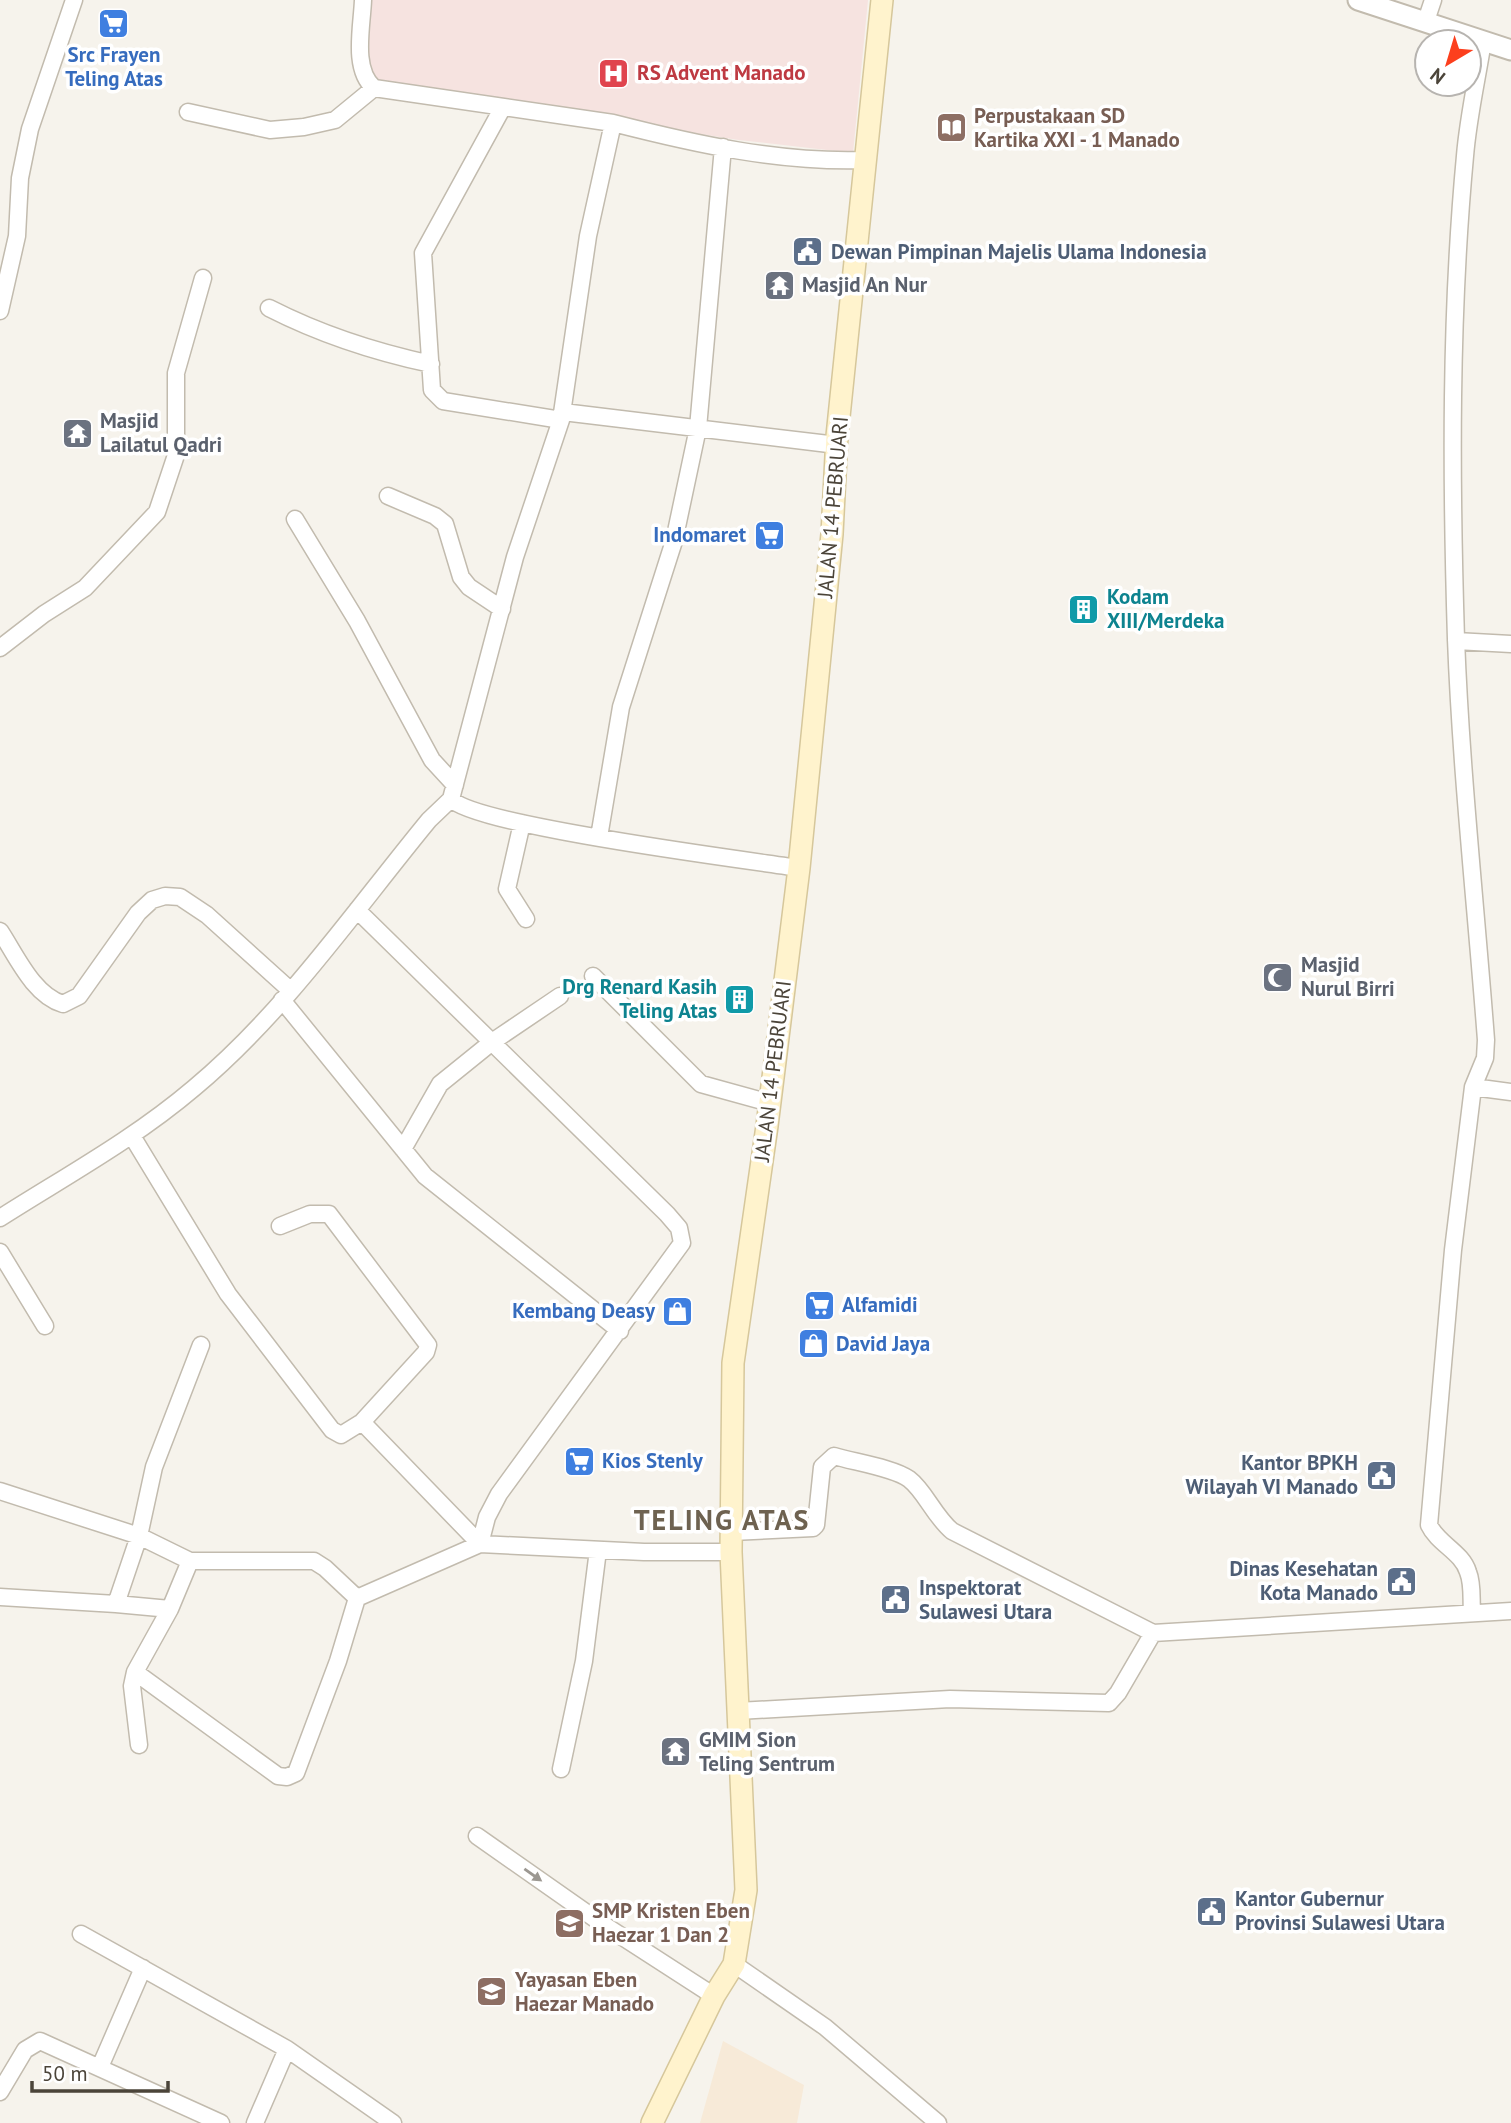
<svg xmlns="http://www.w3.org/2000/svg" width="1511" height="2123" viewBox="0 0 1511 2123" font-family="'PT Sans',sans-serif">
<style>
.commercial{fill:#f7ead8}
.medical{fill:#f6e3e0}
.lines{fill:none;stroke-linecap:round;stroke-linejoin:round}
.minor-casing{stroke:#c2bbae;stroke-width:19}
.tertiary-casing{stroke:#c2bbae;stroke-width:23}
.secondary-casing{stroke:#d6c79b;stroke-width:24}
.minor{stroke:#fff;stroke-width:16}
.tertiary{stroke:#fff;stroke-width:19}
.secondary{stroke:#fff3cd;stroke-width:21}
.oneway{fill:#9c9892}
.labels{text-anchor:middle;stroke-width:7;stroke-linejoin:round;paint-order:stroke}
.shop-label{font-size:21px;font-weight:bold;fill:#366cbe;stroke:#fff;text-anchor:start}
.health-label{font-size:21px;font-weight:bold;fill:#be3a42;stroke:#fff;text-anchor:start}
.education-label{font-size:21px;font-weight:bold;fill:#785e54;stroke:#fff;text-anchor:start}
.service-label{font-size:21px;font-weight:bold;fill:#4e5e75;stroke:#fff;text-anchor:start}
.worship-label{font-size:21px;font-weight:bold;fill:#5b616d;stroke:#fff;text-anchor:start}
.street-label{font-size:21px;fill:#4b4439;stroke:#fff}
.culture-label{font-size:21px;font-weight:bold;fill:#0d838f;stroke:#fff;text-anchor:start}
.district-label{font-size:28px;font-weight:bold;letter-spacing:2px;fill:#6e6250;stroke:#fff}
</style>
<rect width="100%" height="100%" fill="#f6f3ec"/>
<path class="commercial" d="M723,2041L804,2085L797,2123H700Z"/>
<path class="medical" d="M369,0H868L853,153L739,140L378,84L366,69Z"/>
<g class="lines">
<defs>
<path id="minor" d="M363,0C362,27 352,69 374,88L613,123L588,236L561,420L515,557L451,799C476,826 746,860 799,868
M1426,21L1433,0
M503,107L423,253L432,390L443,401L561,420
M188,112L270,130L304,127L335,120L374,88
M613,123C695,144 780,163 865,160
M269,308C320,334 375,352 431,364
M0,311L17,236L20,178L30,129L74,0
M563,412L837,445
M388,496L435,516L445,524L461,577L469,587L502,609
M295,519L357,621L432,760L455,785
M1456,641L1511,644
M0,648L44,614L85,588L157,512L176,455V373L203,278
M522,823L507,889L526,919
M599,837L621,707L674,541L698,428L723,147
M0,931C16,955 33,995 63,1004L79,996L138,913L152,900L165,896L180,897L207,915L290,990
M593,976L701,1084L770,1103
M282,1000L425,1176L620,1331
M1473,1087L1511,1092
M132,1136L228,1294L332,1430L341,1435L362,1422L480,1544L644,1552H731
M403,1149L440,1084L492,1042L560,996
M0,1218C66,1176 134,1139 194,1088C285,1012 354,911 429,820L451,799
M280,1226L310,1214H329L428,1345L426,1352L362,1422
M0,1252L45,1326
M0,1491L139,1536L190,1561H314L325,1568L357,1598
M732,1532L813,1528L816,1525L822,1467L834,1456C854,1462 894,1468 909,1479C925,1491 934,1516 952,1531L1153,1633L1511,1611
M0,1597L116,1604
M170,1609L190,1561
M1472,1612C1471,1599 1473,1584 1468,1572C1462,1552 1438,1544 1429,1525L1453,1250L1473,1087L1485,1058L1486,1040C1476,907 1461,772 1456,639C1451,478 1450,316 1465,156C1468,118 1477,79 1483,41
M135,1672L278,1776L287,1777L296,1773L338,1661L357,1598L480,1544L487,1517L499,1494L682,1243L679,1228L667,1214L357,910
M738,1711L950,1699L1109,1703L1118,1693L1153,1633
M139,1745L132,1686L135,1672L170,1609L116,1604L139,1536L154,1467L201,1345
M561,1769L584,1661L598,1550
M477,1836L601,1923L714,1996
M81,1934L287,2049L255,2123
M734,1964L825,2027L938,2123
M287,2049L393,2123
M100,2067L143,1968
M0,2092L25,2050L40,2041L221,2123"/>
<path id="tertiary" d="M1358,0L1511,50"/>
<path id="secondary" d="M652,2123L714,1996L734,1964L746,1890L731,1552L733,1363L767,1126L799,868L832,534L837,436L882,0"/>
</defs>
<use href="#minor" class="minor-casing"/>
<use href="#tertiary" class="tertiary-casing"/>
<use href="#secondary" class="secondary-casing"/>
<use href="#minor" class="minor"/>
<use href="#tertiary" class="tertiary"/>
<use href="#secondary" class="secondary"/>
</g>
<defs><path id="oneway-solid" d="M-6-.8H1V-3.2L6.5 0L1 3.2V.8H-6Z" transform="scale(1.75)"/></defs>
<use class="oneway" href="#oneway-solid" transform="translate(533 1875) rotate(35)"/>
<defs>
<symbol id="supermarket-square" viewBox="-11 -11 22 22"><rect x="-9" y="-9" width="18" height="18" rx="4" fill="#3f7fe0" stroke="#fff"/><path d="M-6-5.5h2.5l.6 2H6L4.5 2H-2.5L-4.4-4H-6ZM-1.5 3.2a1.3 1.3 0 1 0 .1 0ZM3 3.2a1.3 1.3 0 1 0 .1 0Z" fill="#fff"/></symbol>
<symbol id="hospital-square" viewBox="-11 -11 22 22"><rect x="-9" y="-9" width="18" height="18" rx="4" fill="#e0444e" stroke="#fff"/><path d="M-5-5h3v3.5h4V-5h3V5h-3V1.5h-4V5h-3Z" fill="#fff"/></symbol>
<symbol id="library-square" viewBox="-11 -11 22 22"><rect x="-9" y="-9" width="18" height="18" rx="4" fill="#8d6e63" stroke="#fff"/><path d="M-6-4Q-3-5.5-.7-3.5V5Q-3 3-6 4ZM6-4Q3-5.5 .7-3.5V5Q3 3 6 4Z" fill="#fff"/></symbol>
<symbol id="civic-square" viewBox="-11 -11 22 22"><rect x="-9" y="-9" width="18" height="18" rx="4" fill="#5c6f8a" stroke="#fff"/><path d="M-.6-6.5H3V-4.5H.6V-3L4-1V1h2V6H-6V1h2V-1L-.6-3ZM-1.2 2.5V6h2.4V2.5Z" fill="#fff"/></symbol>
<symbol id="temple-square" viewBox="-11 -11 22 22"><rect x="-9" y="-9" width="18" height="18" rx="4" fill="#6b7280" stroke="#fff"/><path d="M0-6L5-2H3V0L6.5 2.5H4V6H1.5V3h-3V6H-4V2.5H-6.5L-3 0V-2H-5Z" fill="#fff"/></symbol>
<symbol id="building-square" viewBox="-11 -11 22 22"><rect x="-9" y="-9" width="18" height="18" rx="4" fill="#0f9aa8" stroke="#fff"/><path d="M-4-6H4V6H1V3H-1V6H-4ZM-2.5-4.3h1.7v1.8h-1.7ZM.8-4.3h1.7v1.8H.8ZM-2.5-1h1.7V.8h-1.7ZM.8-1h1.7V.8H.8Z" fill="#fff"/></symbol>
<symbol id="mosque-square" viewBox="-11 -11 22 22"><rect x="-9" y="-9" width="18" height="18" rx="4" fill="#6b7280" stroke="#fff"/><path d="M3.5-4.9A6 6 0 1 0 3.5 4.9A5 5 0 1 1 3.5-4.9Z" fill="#fff"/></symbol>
<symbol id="shop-square" viewBox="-11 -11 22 22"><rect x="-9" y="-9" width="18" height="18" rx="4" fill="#3f7fe0" stroke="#fff"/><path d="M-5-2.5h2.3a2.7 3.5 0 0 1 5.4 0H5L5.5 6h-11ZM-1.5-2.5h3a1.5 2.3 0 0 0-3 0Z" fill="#fff"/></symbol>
<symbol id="school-square" viewBox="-11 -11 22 22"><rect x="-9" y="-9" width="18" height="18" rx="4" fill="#8d6e63" stroke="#fff"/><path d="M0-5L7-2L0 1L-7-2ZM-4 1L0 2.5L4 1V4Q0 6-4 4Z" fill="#fff"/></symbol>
</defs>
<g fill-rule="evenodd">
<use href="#supermarket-square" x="96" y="6" width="35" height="35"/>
<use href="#hospital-square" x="596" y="56" width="35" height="35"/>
<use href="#library-square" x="934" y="110" width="35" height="35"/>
<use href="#civic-square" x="790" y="234" width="35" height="35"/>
<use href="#temple-square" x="762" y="268" width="35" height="35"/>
<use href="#temple-square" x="60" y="416" width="35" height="35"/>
<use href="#supermarket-square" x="752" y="518" width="35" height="35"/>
<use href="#building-square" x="1066" y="592" width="35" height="35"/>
<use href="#mosque-square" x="1260" y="960" width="35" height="35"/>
<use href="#building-square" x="722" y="982" width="35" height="35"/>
<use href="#supermarket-square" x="802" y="1288" width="35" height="35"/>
<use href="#shop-square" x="660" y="1294" width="35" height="35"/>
<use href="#shop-square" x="796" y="1326" width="35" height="35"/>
<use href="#supermarket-square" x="562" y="1444" width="35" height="35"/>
<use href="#civic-square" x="1364" y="1458" width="35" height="35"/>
<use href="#civic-square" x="1384" y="1564" width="35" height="35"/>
<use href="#civic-square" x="878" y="1582" width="35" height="35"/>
<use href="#temple-square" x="658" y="1734" width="35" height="35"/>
<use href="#civic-square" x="1194" y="1894" width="35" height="35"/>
<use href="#school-square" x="552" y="1906" width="35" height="35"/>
<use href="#school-square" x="474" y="1974" width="35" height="35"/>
</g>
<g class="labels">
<g class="shop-label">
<text x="114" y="62" text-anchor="middle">Src Frayen<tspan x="114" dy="24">Teling Atas</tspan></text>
<text x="746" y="542" text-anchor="end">Indomaret</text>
<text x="842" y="1312">Alfamidi</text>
<text x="655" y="1318" text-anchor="end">Kembang Deasy</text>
<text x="836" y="1351">David Jaya</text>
<text x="602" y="1468">Kios Stenly</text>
</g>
<g class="health-label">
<text x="637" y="80">RS Advent Manado</text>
</g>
<g class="education-label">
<text x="974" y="123">Perpustakaan SD<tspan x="974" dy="24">Kartika XXI - 1 Manado</tspan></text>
<text x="592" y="1918">SMP Kristen Eben<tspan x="592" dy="24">Haezar 1 Dan 2</tspan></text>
<text x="515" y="1987">Yayasan Eben<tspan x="515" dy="24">Haezar Manado</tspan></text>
</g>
<g class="service-label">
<text x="831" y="259">Dewan Pimpinan Majelis Ulama Indonesia</text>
<text x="1358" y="1470" text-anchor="end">Kantor BPKH<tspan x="1358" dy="24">Wilayah VI Manado</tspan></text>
<text x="1378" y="1576" text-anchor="end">Dinas Kesehatan<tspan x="1378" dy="24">Kota Manado</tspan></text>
<text x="919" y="1595">Inspektorat<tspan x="919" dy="24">Sulawesi Utara</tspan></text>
<text x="1235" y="1906">Kantor Gubernur<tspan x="1235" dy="24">Provinsi Sulawesi Utara</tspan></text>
</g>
<g class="worship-label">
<text x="802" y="292">Masjid An Nur</text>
<text x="100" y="428">Masjid<tspan x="100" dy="24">Lailatul Qadri</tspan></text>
<text x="1301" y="972">Masjid<tspan x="1301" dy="24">Nurul Birri</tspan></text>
<text x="699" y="1747">GMIM Sion<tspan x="699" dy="24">Teling Sentrum</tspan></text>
</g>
<g class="street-label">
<text transform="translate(833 507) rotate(-85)" y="7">JALAN 14 PEBRUARI</text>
<text transform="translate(773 1071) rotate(-83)" y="7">JALAN 14 PEBRUARI</text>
</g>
<g class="culture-label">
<text x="1107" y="604">Kodam<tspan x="1107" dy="24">XIII/Merdeka</tspan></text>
<text x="717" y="994" text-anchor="end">Drg Renard Kasih<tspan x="717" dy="24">Teling Atas</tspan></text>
</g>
<g class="district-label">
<text x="722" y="1530">TELING ATAS</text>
</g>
</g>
<g transform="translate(1448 63) rotate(218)"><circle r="33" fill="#ffffff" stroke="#b7b4b0" stroke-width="2"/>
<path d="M0-5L12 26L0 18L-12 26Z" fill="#fc3f1d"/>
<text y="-10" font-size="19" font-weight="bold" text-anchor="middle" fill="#4b4439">N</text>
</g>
<path d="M32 2081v10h136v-10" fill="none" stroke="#4b4439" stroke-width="3.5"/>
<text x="42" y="2081" font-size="21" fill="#4b4439" stroke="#ffffff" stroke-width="5" paint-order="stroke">50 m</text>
</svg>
